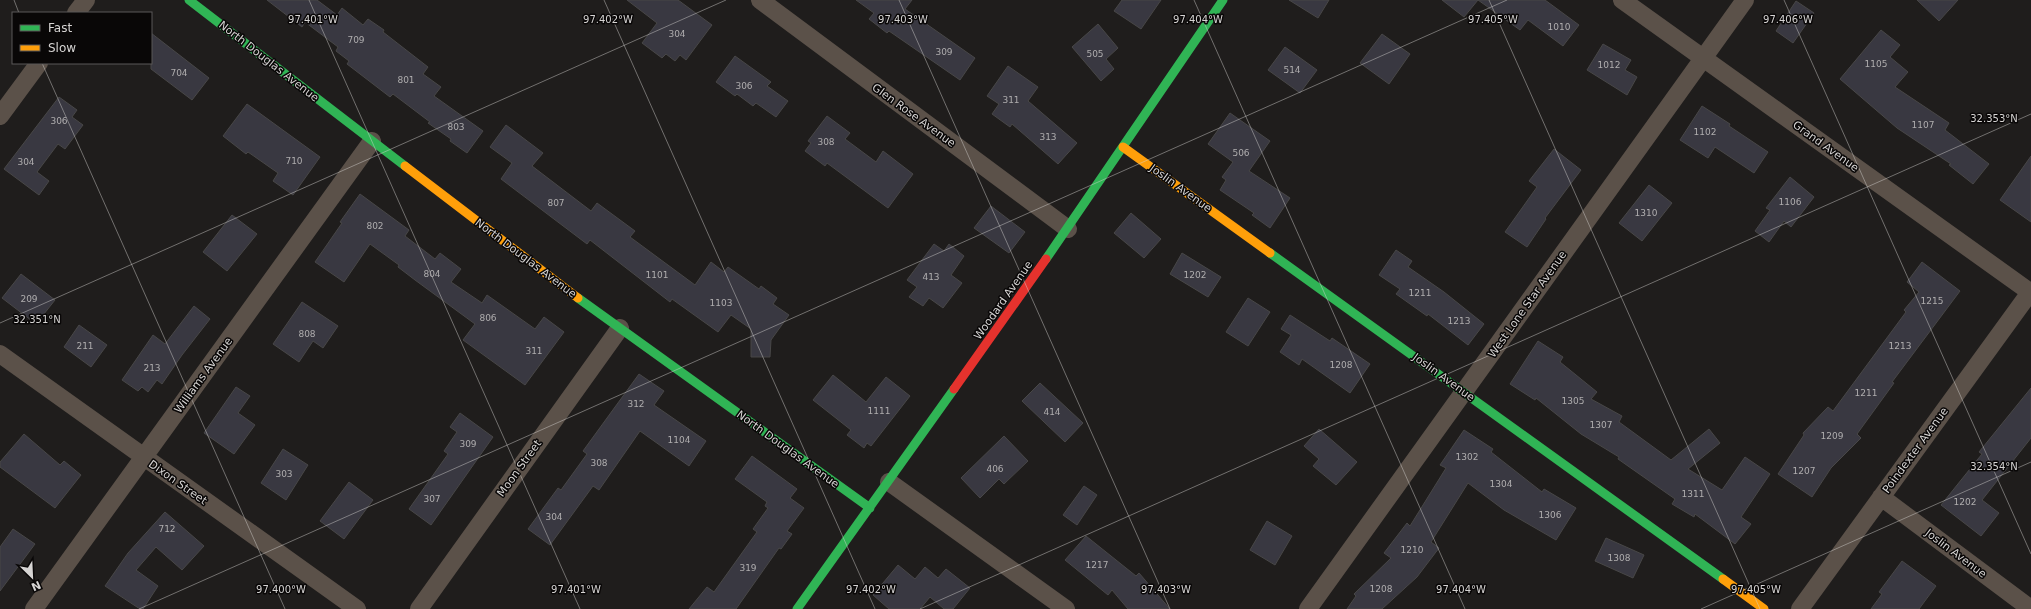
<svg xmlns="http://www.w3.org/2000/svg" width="2031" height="609" viewBox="0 0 2031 609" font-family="'DejaVu Sans',sans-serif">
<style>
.building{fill:#393841;stroke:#484747}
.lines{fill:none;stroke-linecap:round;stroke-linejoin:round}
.street{stroke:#5b5149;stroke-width:18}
.fast{stroke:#30b455;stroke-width:9}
.slow{stroke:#ff9f0a;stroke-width:9}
.jam{stroke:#e5322d;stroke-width:9}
.ticks{fill:none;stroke:#d6d4d3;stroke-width:1;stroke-opacity:0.45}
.labels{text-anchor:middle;stroke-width:3;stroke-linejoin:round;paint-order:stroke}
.number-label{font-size:9px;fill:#afadae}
.street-label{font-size:11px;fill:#d6d4d3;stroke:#090707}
.ticks-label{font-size:10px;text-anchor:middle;fill:#d6d4d3;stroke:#090707;stroke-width:3;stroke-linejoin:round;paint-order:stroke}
</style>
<rect width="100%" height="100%" fill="#1f1d1c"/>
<path class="building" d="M267,0H317L337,15L342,8L363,25L368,19L384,30L383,32L428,67L423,74L441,87L434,96L483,131L467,153L450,141L451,139L428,123L430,122L393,94L390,97L347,64L349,61L336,51L338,47L305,22L302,27Z
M627,0H678L712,25L686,60L680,55L675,61L666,54L662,58L642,43L657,23Z
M856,0H912L905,9L975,58L960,80L889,31L887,33L869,19L874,13Z
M1122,0H1161L1141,29L1114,11Z
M1289,0H1329L1318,18Z
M1442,0H1545L1579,25L1563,46L1528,20L1520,30L1478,0L1464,17Z
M1917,0H1958L1939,21Z
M1796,1L1814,13L1793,43L1776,31Z
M1098,24L1118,48L1106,59L1114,69L1101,81L1072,47Z
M1881,30L1900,45L1890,57L1908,72L1895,87L1949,123L1945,130L1989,164L1973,184L1949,165L1951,164L1897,128L1840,79Z
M151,33L209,78L192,100L151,69Z
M1382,34L1410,54L1389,84L1360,63Z
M1603,44L1631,60L1625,70L1637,77L1627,95L1587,70Z
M1285,47L1317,70L1300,93L1268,70Z
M735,56L771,82L767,86L788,101L776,117L756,103L753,106L737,94L735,96L716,82Z
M1008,66L1038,87L1028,101L1077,143L1058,164L1012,124L1010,127L992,114L999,104L987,96Z
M59,97L77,110L72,117L83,125L65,149L58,144L37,172L49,181L39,195L4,169Z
M247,104L320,157L293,195L273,181L278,173L248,152L246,154L223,136Z
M1702,106L1730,124L1729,126L1768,152L1754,173L1715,147L1708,158L1680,140Z
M1230,113L1270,141L1249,171L1290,198L1270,228L1252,215L1254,213L1220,190L1226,180L1222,177L1233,162L1208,144Z
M827,116L850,133L845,139L876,162L883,151L913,174L888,208L827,163L825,166L805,151L811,143L808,141Z
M506,125L543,153L532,166L591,211L597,203L635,231L630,237L695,285L711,262L724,272L728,267L759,289L761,286L777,298L773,304L789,315L771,340L770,357H751V329L731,315L718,332L672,299L670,302L590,240L587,244L501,179L512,163L490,147Z
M1554,149L1581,170L1545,218L1546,219L1527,247L1505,232L1537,187L1529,181Z
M2031,156V222L2000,200Z
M1790,177L1814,197L1791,227L1784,221L1769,242L1755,231L1770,210L1766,208Z
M1649,185L1672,203L1642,241L1619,223Z
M360,194L409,230L405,236L435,259L440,253L461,269L451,282L482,303L487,295L535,329L544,317L564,332L525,385L463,340L475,324L415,280L398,267L399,265L370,244L344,282L315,262L342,223L340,222Z
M991,206L1025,232L1009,253L974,228Z
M1131,213L1161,239L1144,258L1114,233Z
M232,215L257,234L227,271L203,252Z
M934,244L944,251L949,244L964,256L951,275L962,283L943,308L929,298L923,306L909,297L917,287L907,280Z
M1396,250L1412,261L1408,267L1444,292L1484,324L1468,345L1428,314L1427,316L1396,294L1400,289L1379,275Z
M1182,253L1221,277L1208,297L1170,274Z
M1922,262L1960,291L1892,382L1894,383L1857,434L1861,438L1831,468L1812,497L1778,474L1804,435L1803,433L1828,407L1833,411L1906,312L1904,310L1919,292L1907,282Z
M21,274L55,300L36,324L2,298Z
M1248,298L1270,312L1248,346L1226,332Z
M302,302L338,326L323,348L313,341L299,362L273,344Z
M194,306L210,319L182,355L162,384L157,380L148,392L142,387L138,391L122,380L153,335L165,344Z
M1290,315L1330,341L1332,338L1370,364L1350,393L1302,359L1299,365L1280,352L1291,335L1281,329Z
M79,325L107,345L91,367L64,347Z
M1538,341L1563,357L1560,362L1597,392L1591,399L1622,416L1619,422L1671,460L1709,429L1720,443L1688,469L1722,490L1745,457L1770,474L1741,517L1751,524L1735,544L1695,514L1694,517L1672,504L1675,499L1618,459L1619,457L1581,434L1536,398L1535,400L1510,384Z
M639,374L664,391L654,405L706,441L689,466L640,431L599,490L593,486L550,545L528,529L558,488L561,490L587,454L583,451Z
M833,375L866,402L886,377L910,396L871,446L867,443L864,448L847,435L851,430L813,400Z
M1040,383L1083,423L1065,442L1022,401Z
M236,387L250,396L238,413L255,425L234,454L204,433Z
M2031,388V438L1982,500L1999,513L1981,536L1941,505L1982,454L1979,452Z
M460,413L493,437L431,525L409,509L448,454L444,451L457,432L450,427Z
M1319,429L1357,462L1336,485L1313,466L1319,459L1304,446Z
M1464,430L1493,449L1491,452L1542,492L1544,489L1576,508L1556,540L1504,510L1468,483L1431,542L1439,548L1417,577L1382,609H1347L1356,596L1354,594L1391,558L1384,553L1407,523L1410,526L1446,468L1440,465Z
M24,434L60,465L64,461L81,475L55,508L0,467V462Z
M1004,436L1028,461L1004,484L999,479L980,498L961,478Z
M283,449L308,465L286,500L261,483Z
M752,456L797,489L790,498L804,508L787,531L792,534L781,549L779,548L736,609H689L707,587L714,592L757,532L753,529L768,508L765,506L767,502L735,479Z
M349,482L373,500L344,539L320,521Z
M1084,486L1097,495L1077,525L1063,515Z
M165,512L204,546L182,570L156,547L136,570L158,586L143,609H140L105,586L128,553Z
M1267,521L1292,536L1275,565L1250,550Z
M13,529L35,544L0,591V547Z
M1086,536L1136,576L1139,573L1170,609H1128L1112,590L1108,595L1065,560Z
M1606,538L1644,555L1633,578L1595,561Z
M1902,561L1936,586L1919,609H1871L1882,594L1879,592Z
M898,565L915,579L925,567L938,578L946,569L970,588L953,609H944L930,597L920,609H889L873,595Z"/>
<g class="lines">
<path class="street" d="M760,0L1068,229
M1622,0L2030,292
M76,13L86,0
M0,116L39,63
M0,354L357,609
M889,482L1066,609
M1881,497L2031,609
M34,609L372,141
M419,609L620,328
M1308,609L1745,0
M1800,609L2031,291"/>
<path class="fast" d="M189,0L405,166
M1270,253L1723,579
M1046,259L1223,0
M578,298L870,508
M797,609L954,389"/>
<path class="slow" d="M1123,147L1270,253
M405,166L578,298
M1723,579L1764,609"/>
<path class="jam" d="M954,389L1046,259"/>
</g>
<path class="ticks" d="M14,0L19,13M309,0L580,609M604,0L875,609M899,0L1170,609M1194,0L1465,609M1489,0L1760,609M1784,0L2031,554M42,63L285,609M0,323L726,0M139,609L1507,0M920,609L2031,114M1701,609L2031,462"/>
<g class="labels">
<g class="number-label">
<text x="1559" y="30">1010</text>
<text x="677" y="37">304</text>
<text x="356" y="43">709</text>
<text x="944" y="55">309</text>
<text x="1095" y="57">505</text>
<text x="1876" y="67">1105</text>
<text x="1609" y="68">1012</text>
<text x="1292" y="73">514</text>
<text x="179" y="76">704</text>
<text x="406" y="83">801</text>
<text x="744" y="89">306</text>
<text x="1011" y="103">311</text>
<text x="59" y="124">306</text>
<text x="1923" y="128">1107</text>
<text x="456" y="130">803</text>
<text x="1705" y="135">1102</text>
<text x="1048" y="140">313</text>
<text x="826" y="145">308</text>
<text x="1241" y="156">506</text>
<text x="294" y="164">710</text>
<text x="26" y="165">304</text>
<text x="1790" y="205">1106</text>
<text x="556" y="206">807</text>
<text x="1646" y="216">1310</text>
<text x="375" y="229">802</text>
<text x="432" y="277">804</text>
<text x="657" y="278">1101</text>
<text x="1195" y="278">1202</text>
<text x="931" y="280">413</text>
<text x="1420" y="296">1211</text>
<text x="29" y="302">209</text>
<text x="1932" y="304">1215</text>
<text x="721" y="306">1103</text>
<text x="488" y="321">806</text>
<text x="1459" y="324">1213</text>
<text x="307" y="337">808</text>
<text x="85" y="349">211</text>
<text x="1900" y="349">1213</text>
<text x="534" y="354">311</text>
<text x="1341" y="368">1208</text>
<text x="152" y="371">213</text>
<text x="1866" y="396">1211</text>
<text x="1573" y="404">1305</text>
<text x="636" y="407">312</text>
<text x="879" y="414">1111</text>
<text x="1052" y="415">414</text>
<text x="1601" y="428">1307</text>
<text x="1832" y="439">1209</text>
<text x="679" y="443">1104</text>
<text x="468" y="447">309</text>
<text x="1467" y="460">1302</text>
<text x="599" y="466">308</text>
<text x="995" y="472">406</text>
<text x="1804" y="474">1207</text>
<text x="284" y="477">303</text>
<text x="1501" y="487">1304</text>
<text x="1693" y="497">1311</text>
<text x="432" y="502">307</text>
<text x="1965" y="505">1202</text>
<text x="1550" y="518">1306</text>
<text x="554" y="520">304</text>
<text x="167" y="532">712</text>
<text x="1412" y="553">1210</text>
<text x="1619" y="561">1308</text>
<text x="1097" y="568">1217</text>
<text x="748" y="571">319</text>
<text x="1381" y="592">1208</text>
</g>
<g class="street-label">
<text transform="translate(269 61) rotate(38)" y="4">North Douglas Avenue</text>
<text transform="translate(914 115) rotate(36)" y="4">Glen Rose Avenue</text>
<text transform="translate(1826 146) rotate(36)" y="4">Grand Avenue</text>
<text transform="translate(1181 188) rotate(36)" y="4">Joslin Avenue</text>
<text transform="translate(526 258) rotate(37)" y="4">North Douglas Avenue</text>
<text transform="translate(1003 300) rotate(-55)" y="4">Woodard Avenue</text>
<text transform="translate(1527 304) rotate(-55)" y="4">West Lone Star Avenue</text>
<text transform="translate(203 375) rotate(-54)" y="4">Williams Avenue</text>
<text transform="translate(1444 377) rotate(36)" y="4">Joslin Avenue</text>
<text transform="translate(788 449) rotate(36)" y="4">North Douglas Avenue</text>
<text transform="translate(1915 450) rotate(-54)" y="4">Poindexter Avenue</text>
<text transform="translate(519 468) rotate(-54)" y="4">Moon Street</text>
<text transform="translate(178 482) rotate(35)" y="4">Dixon Street</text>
<text transform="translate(1956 553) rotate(37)" y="4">Joslin Avenue</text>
</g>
</g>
<g class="ticks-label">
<text x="313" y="23">97.401°W</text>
<text x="608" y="23">97.402°W</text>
<text x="1198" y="23">97.404°W</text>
<text x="1788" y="23">97.406°W</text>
<text x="903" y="23">97.403°W</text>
<text x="1493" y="23">97.405°W</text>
<text x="1994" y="122">32.353°N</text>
<text x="37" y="323">32.351°N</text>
<text x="1994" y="470">32.354°N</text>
<text x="281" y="593">97.400°W</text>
<text x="576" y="593">97.401°W</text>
<text x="871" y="593">97.402°W</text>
<text x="1166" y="593">97.403°W</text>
<text x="1461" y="593">97.404°W</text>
<text x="1756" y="593">97.405°W</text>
</g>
<rect x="12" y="12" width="140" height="52" fill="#090707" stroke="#5b5959"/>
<rect x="20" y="25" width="20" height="6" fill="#30b455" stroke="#5b5959"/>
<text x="48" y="32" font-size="12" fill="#d6d4d3">Fast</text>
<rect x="20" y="45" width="20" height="6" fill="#ff9f0a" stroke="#5b5959"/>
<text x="48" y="52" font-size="12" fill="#d6d4d3">Slow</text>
<g transform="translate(32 577) rotate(156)" stroke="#090707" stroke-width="3" paint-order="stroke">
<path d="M0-3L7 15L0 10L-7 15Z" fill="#d6d4d3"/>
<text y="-6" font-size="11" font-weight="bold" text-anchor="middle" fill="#d6d4d3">N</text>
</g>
</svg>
